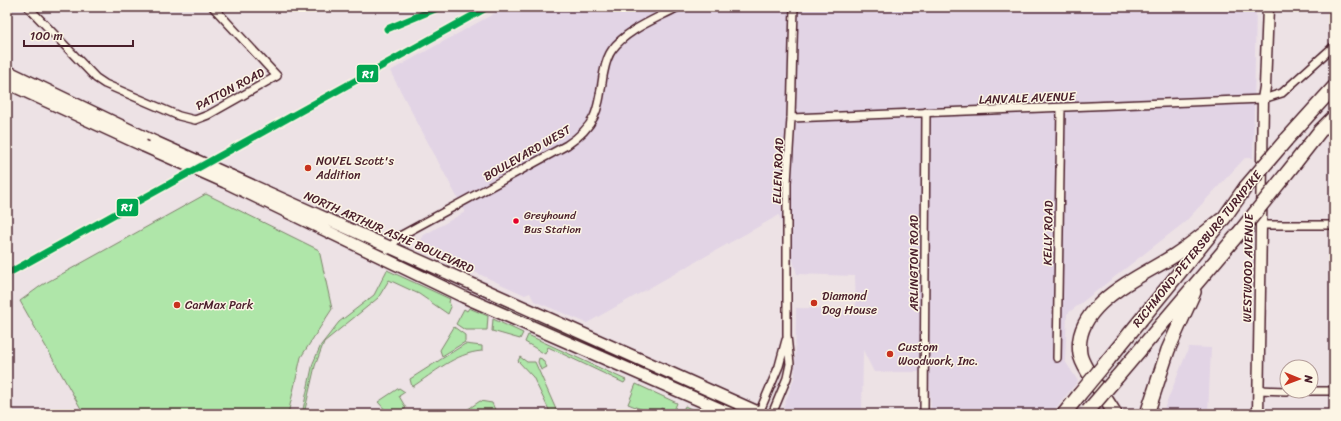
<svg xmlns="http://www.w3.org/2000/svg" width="1341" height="421" viewBox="0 0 1341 421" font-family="Sriracha,sans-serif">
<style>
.built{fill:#e2d4e5}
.green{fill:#afe6a9;stroke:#7c826a}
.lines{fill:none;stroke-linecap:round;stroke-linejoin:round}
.street-casing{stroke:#4a1f2b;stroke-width:10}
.secondary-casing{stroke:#4a1f2b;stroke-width:13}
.primary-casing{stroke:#4a1f2b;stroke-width:14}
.highway-casing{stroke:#4a1f2b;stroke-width:16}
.street{stroke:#fcf5e5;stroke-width:7}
.secondary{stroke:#fcf5e5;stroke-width:10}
.primary{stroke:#fcf5e5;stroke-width:11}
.highway{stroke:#fcf5e5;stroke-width:13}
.rail{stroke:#4a1f2b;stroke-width:2}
.primary-bridge-casing{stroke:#4a1f2b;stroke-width:14;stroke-linecap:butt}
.highway-bridge-casing{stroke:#4a1f2b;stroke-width:16;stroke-linecap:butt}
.primary-bridge{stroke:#fcf5e5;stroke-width:11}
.highway-bridge{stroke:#fcf5e5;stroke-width:13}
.rail-1-casing{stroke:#fcf5e5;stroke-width:10}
.rail-1{stroke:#00a651;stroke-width:7}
.poi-dot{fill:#c8321e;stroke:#fcf5e5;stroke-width:1.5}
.bus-dot{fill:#e4002b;stroke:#fcf5e5;stroke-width:1.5}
.labels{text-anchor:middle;stroke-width:3;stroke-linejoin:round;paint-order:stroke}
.bus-label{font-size:11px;fill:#4a1f2b;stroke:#fcf5e5;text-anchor:start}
.street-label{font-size:12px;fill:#4a1f2b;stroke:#fcf5e5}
.poi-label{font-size:12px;fill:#4a1f2b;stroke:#fcf5e5;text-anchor:start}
.line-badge{stroke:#fcf5e5;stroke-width:1.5}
.badge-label{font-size:11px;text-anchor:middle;font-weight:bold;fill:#fff}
</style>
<rect width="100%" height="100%" fill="#ede2e5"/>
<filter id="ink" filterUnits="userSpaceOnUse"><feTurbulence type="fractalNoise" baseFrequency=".025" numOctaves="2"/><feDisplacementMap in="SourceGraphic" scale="8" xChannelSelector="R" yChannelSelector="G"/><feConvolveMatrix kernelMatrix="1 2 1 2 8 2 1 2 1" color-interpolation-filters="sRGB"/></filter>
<g filter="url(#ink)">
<path class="built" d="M506,7H1256L1253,158H1245L1185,222L1067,314L1065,361L1078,381L1051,414H931L929,372H874L863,350L862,414H786L785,409L783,408L795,376L796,308L849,309V314L856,312L855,276L797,274L779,215L587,323L534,301L530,293L525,295L422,248L420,242L424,235L465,212L390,71Z
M1189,347L1211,348L1208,414H1162Z"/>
<path class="green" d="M206,194L319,250L332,309L301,357L288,414H84L20,301L42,285Z
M387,270L450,299L449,302L451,307L448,314L419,294L389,280L378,298L324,342L315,366L304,414H302L313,363L321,345L339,322L374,295Z
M495,303C539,324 585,340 630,361L629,363C584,342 538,326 494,305Z
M469,308L488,316L487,330H465L456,324L464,309L467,311Z
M493,319L523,333L520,339L492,331Z
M454,327L465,335V342L442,356L440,350Z
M528,335L626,380L624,383L548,347L545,354L525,342Z
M465,344L482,346V351C455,353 434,373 412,387L410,379Z
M520,357L527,362H535L558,414H551L533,377L518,361Z
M539,358L542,359L547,367L541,370L538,362Z
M636,384L677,403L673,413L661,408L659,414H653L628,404Z
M399,388L405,392L399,396L406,408L397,414H389L378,402Z
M480,401L492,403L497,414H461Z
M685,406L697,412L696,414H681Z"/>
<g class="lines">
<defs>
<path id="street" d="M28,7L96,78L105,84L179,116L195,120L208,115L277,76L213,7
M791,118L1263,99L1282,93L1334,46
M1261,225H1334
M388,250L400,236L567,145C597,125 598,110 603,76C605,67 606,58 612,50C626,30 656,19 678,7
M1057,358L1061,108
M1259,390L1287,391
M1309,391H1334
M759,413L779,366L786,340
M772,414L787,378L790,364L787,336V183L791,118L794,7
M924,414L926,112"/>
<path id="secondary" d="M1258,414L1263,99L1265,87L1268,7"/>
<path id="primary" d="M7,71L155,142
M7,83L144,146
M231,176L762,414
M225,182L464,297L731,414"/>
<path id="highway" d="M1286,140L1334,87
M1295,163L1320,131L1334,117
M1108,360L1224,218L1245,188
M1117,377L1239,233
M1064,414L1079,395
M1115,414C1107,399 1082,368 1080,354C1072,304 1141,277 1175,255C1192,244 1208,230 1224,218
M1147,414L1168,350L1194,292"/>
</defs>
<use href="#street" class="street-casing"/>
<use href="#secondary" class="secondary-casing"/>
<use href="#primary" class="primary-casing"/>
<use href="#highway" class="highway-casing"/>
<use href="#street" class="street"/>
<use href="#secondary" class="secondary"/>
<use href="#primary" class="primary"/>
<use href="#highway" class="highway"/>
<path class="rail" d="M387,29L440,7
M7,274L488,7"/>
<defs>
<path id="primary-bridge" d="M155,142L231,176
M144,146L225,182"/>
<path id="highway-bridge" d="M1245,188L1286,140
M1239,233L1295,163
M1079,395L1108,360
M1088,411L1117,377"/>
</defs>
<use href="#primary-bridge" class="primary-bridge-casing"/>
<use href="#highway-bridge" class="highway-bridge-casing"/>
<use href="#primary-bridge" class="primary-bridge"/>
<use href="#highway-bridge" class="highway-bridge"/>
<defs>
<path id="rail-1" d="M387,29L440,7
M7,274L488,7"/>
</defs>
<use href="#rail-1" class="rail-1-casing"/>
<use href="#rail-1" class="rail-1"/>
</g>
</g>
<g class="poi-dot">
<circle cx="308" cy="168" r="4"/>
<circle cx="814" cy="303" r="4"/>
<circle cx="177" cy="305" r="4"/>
<circle cx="890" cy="354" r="4"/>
</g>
<circle class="bus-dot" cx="516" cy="221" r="3.5"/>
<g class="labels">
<g class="bus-label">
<text x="524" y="219">Greyhound<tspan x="524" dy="14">Bus Station</tspan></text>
</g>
<g class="street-label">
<text transform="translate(230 89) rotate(-28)" y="4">PATTON ROAD</text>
<text transform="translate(1027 98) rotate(-2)" y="4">LANVALE AVENUE</text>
<text transform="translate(527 153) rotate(-30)" y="4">BOULEVARD WEST</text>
<text transform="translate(778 171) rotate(-88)" y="4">ELLEN ROAD</text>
<text transform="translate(389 232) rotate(24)" y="4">NORTH ARTHUR ASHE BOULEVARD</text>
<text transform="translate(1048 233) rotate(-89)" y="4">KELLY ROAD</text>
<text transform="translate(1197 249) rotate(-51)" y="4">RICHMOND-PETERSBURG TURNPIKE</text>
<text transform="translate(914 263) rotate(-90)" y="4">ARLINGTON ROAD</text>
<text transform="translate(1248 268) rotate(-89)" y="4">WESTWOOD AVENUE</text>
</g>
<g class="poi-label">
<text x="316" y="165">NOVEL Scott's<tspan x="316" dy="14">Addition</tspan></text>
<text x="822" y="300">Diamond<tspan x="822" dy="14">Dog House</tspan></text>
<text x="185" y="309">CarMax Park</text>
<text x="898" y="351">Custom<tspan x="898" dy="14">Woodwork, Inc.</tspan></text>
</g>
</g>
<g class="line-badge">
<rect x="356" y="64" width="23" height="19" rx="4" fill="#00a651"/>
<rect x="116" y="198" width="23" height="19" rx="4" fill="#00a651"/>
</g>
<g class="badge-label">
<text x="368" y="78">R1</text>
<text x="127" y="211">R1</text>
</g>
<rect width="1341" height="421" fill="none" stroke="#fcf5e5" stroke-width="24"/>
<rect x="12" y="12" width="1317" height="397" fill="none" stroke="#4a1f2b" stroke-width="1.5" filter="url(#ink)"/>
<g transform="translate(1299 379) rotate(91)"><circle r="19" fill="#fcf5e5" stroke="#b59f9b"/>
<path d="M0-3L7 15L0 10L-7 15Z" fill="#c8321e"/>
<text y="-6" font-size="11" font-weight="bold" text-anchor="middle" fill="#4a1f2b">N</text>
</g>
<path d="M24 40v6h109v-6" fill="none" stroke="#4a1f2b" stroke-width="2"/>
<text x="30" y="40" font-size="12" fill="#4a1f2b" stroke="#fcf5e5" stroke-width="3" paint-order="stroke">100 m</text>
</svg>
